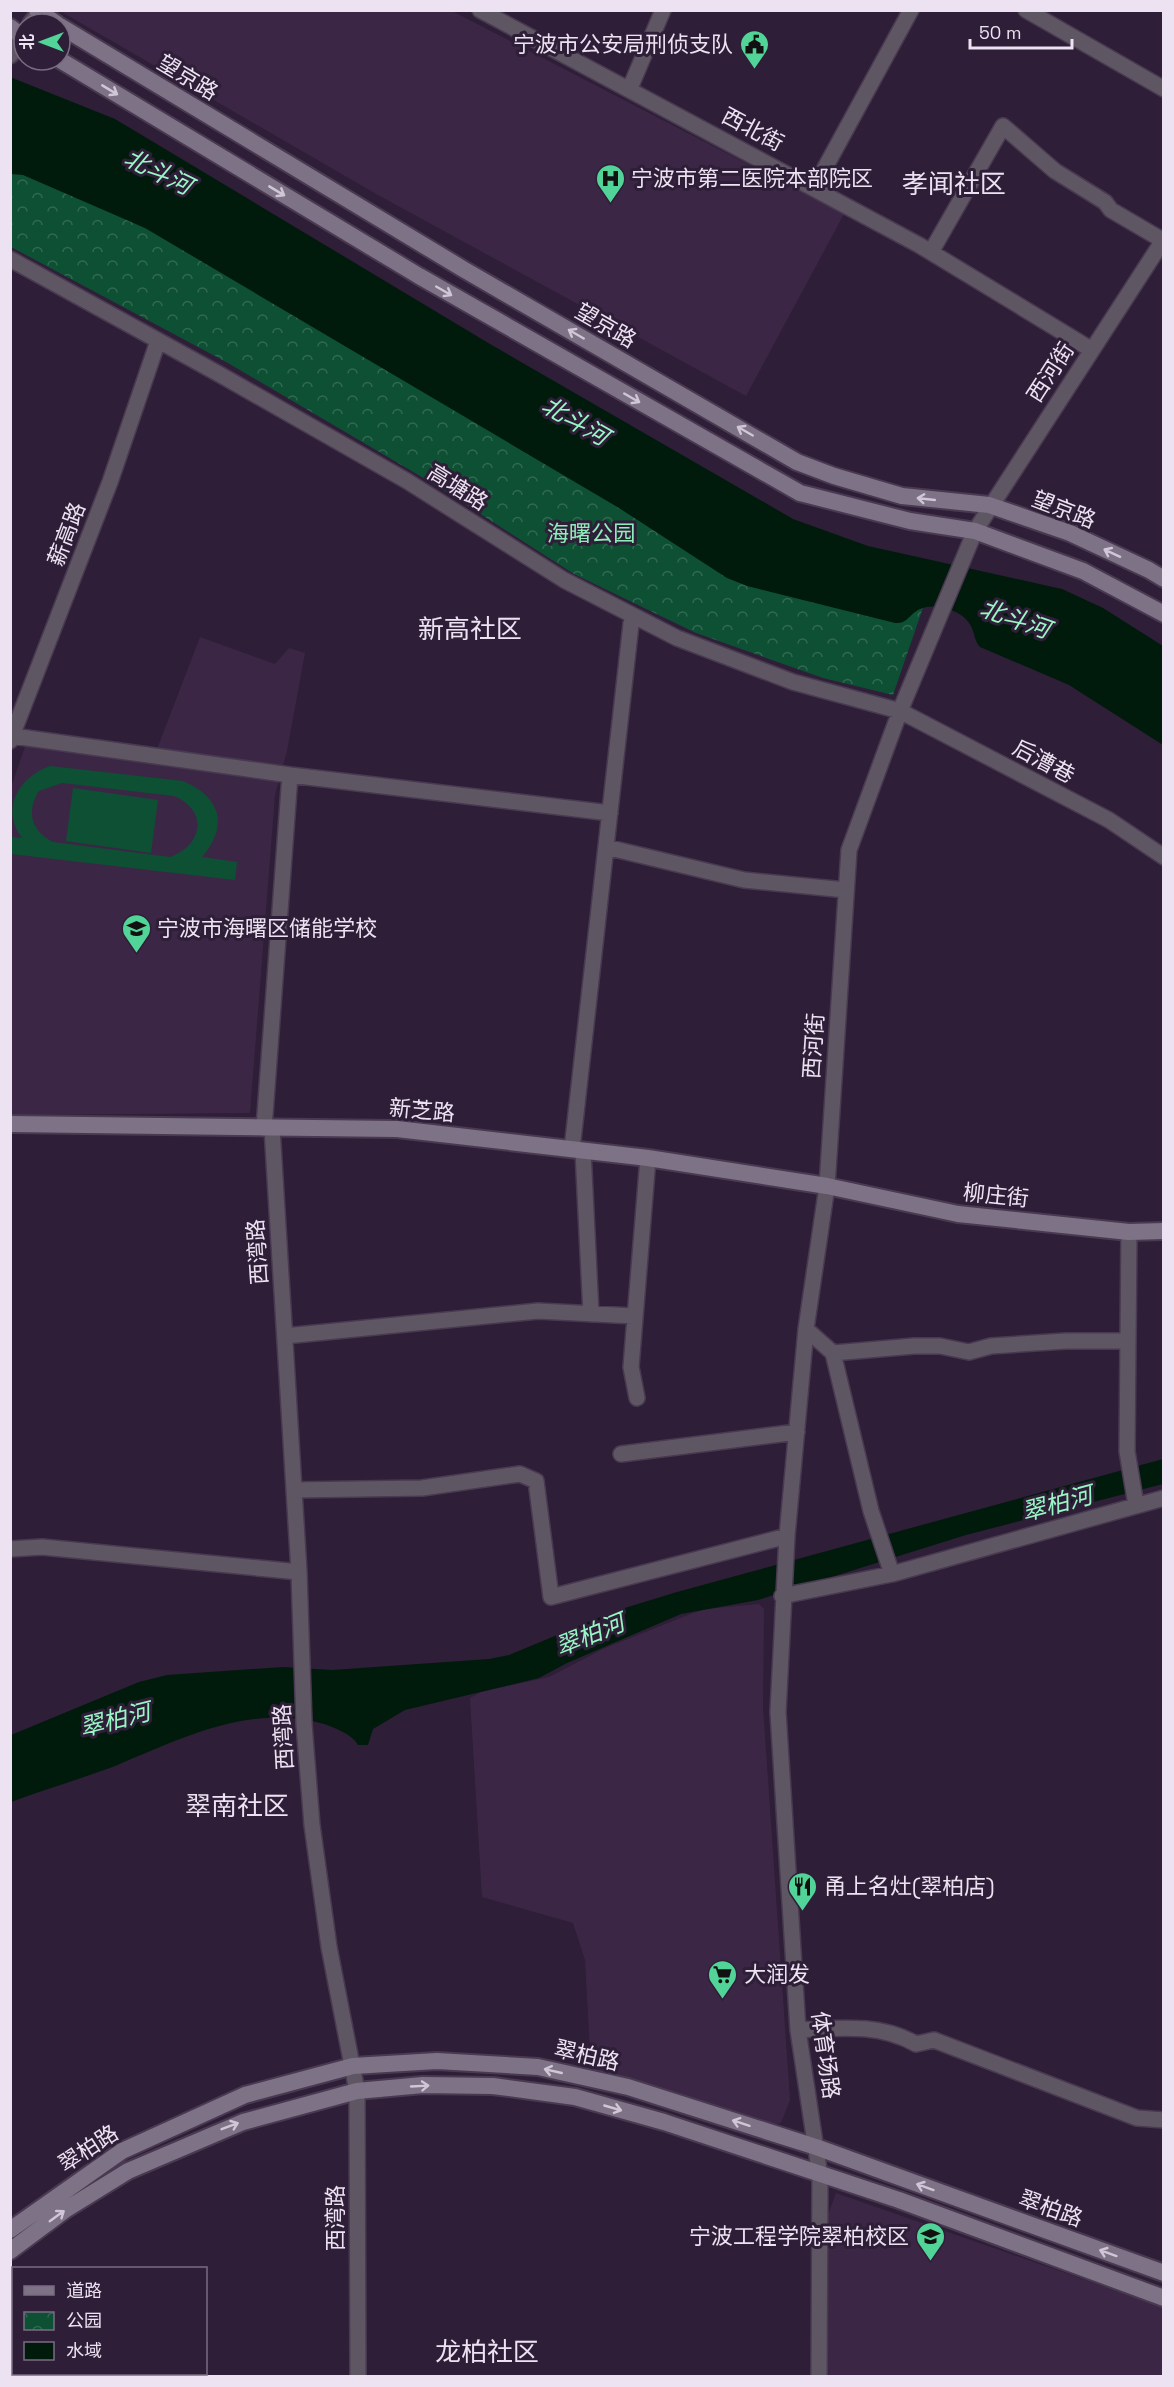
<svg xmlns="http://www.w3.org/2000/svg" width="1174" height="2387" viewBox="0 0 1174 2387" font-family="'Space Grotesk','Noto Sans SC',sans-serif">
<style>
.built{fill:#3b2745}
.grass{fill:#0e5034;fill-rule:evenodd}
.park{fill:url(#park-crowns)}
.water{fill:#001b0c}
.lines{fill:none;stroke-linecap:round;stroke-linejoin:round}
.minor-casing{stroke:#493951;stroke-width:18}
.tertiary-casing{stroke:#493951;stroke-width:20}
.secondary-casing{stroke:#493951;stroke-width:20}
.minor{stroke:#5e5763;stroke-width:15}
.tertiary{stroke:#5e5763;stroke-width:16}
.secondary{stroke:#7e7286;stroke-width:16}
.oneway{stroke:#d0c6d7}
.labels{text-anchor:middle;stroke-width:6;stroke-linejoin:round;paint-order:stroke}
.poi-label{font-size:22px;fill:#ece2f2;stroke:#2e1e37;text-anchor:start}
.street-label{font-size:22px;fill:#ece2f2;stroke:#2e1e37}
.park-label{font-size:22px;fill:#8fedbb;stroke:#2e1e37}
.water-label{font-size:24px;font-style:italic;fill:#99f7c5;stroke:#2e1e37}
.quarter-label{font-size:26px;fill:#ece2f2;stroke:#2e1e37}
</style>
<defs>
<pattern id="park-crowns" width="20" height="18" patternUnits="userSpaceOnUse" patternTransform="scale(1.5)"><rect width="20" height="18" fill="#0e5034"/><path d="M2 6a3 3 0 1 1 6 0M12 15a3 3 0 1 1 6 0" fill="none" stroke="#316952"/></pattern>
</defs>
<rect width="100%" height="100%" fill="#2e1e37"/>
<path class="built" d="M60,11H452L844,214L746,396L378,195Z
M200,637L275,664L289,648L305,653L287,751L275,795L250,1113L11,1115L10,790L27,741L154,757Z
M759,1604L764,1609L763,1707L790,2100L781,2123L767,2125L591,2069L585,1960L573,1923L482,1897L470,1698L481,1692L549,1677L603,1649L693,1613L706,1609Z
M836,2193L1163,2307V2376H826L828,2215Z"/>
<path class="grass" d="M50,766L183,781C221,797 229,826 202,857L237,862L235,880L11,854V837L22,838C0,808 19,777 50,766ZM62,783L174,796C208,810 204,845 170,857L53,842C31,831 26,811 39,791Z
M73,788L158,800L151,853L66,841Z"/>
<path class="park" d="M10,170L27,172L926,599L893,695L823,678L696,633L574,574L432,483L228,363L11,247Z"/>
<path class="water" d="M10,77L115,119L490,344L793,519L868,546L1062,589L1103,608L1163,646V745L1069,685L980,647C974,640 975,634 971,626C963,610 934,601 918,610C909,615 907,624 895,623L747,586L727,578L619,508L145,228L23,175L11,174Z
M1163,1459V1484L966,1535L758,1600L681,1614L567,1663L539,1678L405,1710L373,1729L368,1745H358C352,1734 335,1728 324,1724C249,1702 178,1740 110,1768C77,1780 43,1790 11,1802V1735L139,1682L167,1675L283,1667L332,1670L489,1659L509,1655L615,1611L677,1592Z"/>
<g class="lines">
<defs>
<path id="minor" d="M480,10L919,245L1092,350
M1026,10L1164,89
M630,88L663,10
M814,188L911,10
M931,252L1003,126L1055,171L1105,202L1111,210L1164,241
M10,259L219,374L407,481L564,580L677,638L793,682L900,711L1109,820L1164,857
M13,736L290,775L264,1128
M10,741L110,482L158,341
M290,775L610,813
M606,847L744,880L846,890
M272,1128L299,1572L304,1724L312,1825L329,1947L357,2091L358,2376
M572,1149L632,615
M583,1151L591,1314
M1129,1232L1127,1451L1136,1505
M806,1329L833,1353L871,1511L892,1574
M285,1336L538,1311L634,1316
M833,1353L914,1346H940L969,1352L991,1346L1066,1341H1128
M637,1398L631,1367L648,1158
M621,1454L797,1432
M294,1490L422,1488L520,1474L536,1481L551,1597L787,1536
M10,1549L42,1547L299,1572
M782,1596L892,1574L1164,1498
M798,2030C839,2028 879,2023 916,2044L934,2040L1137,2118L1164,2120
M819,2376L820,2176L798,2030L778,1712L787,1536L806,1329L827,1186L849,850L900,711L975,531L1164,239"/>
<path id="tertiary" d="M31,24L39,13
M10,55L24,35"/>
<path id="secondary" d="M37,10L57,24
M60,26L463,269L797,462L834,476L902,496L989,505L1070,533L1149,570L1164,579
M10,27L24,38
M60,60L419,276L800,493L910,521L975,531L1083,571L1164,614
M10,1124L397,1129L648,1158L827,1186L958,1214L1129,1232L1164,1231
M10,2230L122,2151L245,2095L353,2066L437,2061L538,2067L628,2087L816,2147L1164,2273
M10,2251L65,2210L128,2171L243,2122L357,2091L423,2085L493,2086L575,2097L664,2122L899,2200L1164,2298"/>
</defs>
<use href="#minor" class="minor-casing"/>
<use href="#tertiary" class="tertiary-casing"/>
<use href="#secondary" class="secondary-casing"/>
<use href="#minor" class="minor"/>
<use href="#tertiary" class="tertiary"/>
<use href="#secondary" class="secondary"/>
</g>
<defs><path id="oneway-shaft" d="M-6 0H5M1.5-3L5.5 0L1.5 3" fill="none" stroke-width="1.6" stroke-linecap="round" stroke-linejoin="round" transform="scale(1.5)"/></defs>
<g class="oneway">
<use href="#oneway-shaft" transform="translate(110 90) rotate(31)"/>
<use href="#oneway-shaft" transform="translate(277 191) rotate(31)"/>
<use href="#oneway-shaft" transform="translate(444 291) rotate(30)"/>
<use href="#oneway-shaft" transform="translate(576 334) rotate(-150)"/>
<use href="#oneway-shaft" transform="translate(632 398) rotate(30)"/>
<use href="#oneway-shaft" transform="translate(745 431) rotate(-150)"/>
<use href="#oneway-shaft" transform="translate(926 499) rotate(-174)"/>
<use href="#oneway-shaft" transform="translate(1112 553) rotate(-155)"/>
<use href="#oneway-shaft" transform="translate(553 2071) rotate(-167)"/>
<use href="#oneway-shaft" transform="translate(420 2086) rotate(-3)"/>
<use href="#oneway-shaft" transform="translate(613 2108) rotate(16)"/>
<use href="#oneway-shaft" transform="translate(741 2123) rotate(-162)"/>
<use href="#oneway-shaft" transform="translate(230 2126) rotate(-21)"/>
<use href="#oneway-shaft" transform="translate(925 2187) rotate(-160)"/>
<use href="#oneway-shaft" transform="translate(57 2216) rotate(-36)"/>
<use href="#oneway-shaft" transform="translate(1108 2253) rotate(-160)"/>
</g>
<defs>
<symbol id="civic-pin" viewBox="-11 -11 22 30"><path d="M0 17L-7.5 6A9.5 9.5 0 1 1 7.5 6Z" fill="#52d397" stroke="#2e1e37"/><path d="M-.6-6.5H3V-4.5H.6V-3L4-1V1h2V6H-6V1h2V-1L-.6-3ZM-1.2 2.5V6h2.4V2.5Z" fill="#111"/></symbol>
<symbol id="hospital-pin" viewBox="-11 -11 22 30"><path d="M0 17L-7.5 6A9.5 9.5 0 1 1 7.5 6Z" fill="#52d397" stroke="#2e1e37"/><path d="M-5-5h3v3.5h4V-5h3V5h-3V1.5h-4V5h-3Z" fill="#111"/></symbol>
<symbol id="school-pin" viewBox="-11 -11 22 30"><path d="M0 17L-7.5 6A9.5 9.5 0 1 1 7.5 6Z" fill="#52d397" stroke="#2e1e37"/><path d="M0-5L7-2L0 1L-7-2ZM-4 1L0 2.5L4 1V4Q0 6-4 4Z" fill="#111"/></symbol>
<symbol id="restaurant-pin" viewBox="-11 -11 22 30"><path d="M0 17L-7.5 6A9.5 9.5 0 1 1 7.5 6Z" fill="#52d397" stroke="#2e1e37"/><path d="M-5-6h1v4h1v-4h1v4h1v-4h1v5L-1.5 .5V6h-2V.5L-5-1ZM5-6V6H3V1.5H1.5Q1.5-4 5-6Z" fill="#111"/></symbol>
<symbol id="supermarket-pin" viewBox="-11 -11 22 30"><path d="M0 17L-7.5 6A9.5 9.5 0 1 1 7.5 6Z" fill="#52d397" stroke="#2e1e37"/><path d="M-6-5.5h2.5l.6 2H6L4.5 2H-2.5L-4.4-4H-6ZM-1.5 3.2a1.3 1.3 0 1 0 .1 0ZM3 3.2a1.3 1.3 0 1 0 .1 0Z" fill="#111"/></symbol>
<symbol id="university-pin" viewBox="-11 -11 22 30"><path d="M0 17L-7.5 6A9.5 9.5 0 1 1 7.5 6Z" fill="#52d397" stroke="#2e1e37"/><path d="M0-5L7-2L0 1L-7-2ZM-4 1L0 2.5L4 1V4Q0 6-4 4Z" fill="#111"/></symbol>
</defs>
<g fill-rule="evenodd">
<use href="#civic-pin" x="738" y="28" width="33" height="45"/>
<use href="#hospital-pin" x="594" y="162" width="33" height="45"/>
<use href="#school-pin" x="120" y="912" width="33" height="45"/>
<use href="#restaurant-pin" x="786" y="1870" width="33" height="45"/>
<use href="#supermarket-pin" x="706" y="1958" width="33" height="45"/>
<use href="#university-pin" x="914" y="2220" width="33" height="45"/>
</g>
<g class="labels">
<g class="poi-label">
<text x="733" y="52" text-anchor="end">宁波市公安局刑侦支队</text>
<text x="631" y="186">宁波市第二医院本部院区</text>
<text x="157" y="936">宁波市海曙区储能学校</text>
<text x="824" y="1894">甬上名灶(翠柏店)</text>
<text x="744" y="1982">大润发</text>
<text x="909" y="2244" text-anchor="end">宁波工程学院翠柏校区</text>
</g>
<g class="street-label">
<text transform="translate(188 77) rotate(31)" y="8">望京路</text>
<text transform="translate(753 129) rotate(28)" y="8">西北街</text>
<text transform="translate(606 325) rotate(30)" y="8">望京路</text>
<text transform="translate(1050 372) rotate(-57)" y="8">西河街</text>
<text transform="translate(458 487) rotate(32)" y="8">高塘路</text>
<text transform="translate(1064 509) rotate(21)" y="8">望京路</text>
<text transform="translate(66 534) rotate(-69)" y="8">薪高路</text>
<text transform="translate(1044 761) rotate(28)" y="8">后漕巷</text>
<text transform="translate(813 1046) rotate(-86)" y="8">西河街</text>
<text transform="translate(422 1110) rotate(5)" y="8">新芝路</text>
<text transform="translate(996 1195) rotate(6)" y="8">柳庄街</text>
<text transform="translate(257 1252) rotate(-94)" y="8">西湾路</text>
<text transform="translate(283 1737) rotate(-93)" y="8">西湾路</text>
<text transform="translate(587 2055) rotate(13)" y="8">翠柏路</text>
<text transform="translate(826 2055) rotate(82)" y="8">体育场路</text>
<text transform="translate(88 2148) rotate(-33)" y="8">翠柏路</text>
<text transform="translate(1051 2208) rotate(20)" y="8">翠柏路</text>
<text transform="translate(335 2218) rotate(-90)" y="8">西湾路</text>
</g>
<g class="park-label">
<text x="591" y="541">海曙公园</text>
</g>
<g class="water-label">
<text transform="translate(158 172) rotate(26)" y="8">北斗河</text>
<text transform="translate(575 421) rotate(30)" y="8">北斗河</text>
<text transform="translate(1015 619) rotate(19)" y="8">北斗河</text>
<text transform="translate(1057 1504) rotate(-15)" y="8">翠柏河</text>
<text transform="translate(590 1635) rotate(-22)" y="8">翠柏河</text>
<text transform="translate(115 1720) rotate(-14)" y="8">翠柏河</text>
</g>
<g class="quarter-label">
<text x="954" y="193">孝闻社区</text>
<text x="470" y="638">新高社区</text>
<text x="237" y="1815">翠南社区</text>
<text x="487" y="2361">龙柏社区</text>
</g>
</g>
<rect width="1174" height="2387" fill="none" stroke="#ece2f2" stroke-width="24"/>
<rect x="12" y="2267" width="195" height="108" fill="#2e1e37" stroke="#7a6c82" stroke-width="1.5"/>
<rect x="24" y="2286" width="30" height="9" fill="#7e7286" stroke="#7a6c82" stroke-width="1.5"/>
<text x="66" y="2297" font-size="18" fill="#ece2f2">道路</text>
<rect x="24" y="2312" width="30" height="18" fill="url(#park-crowns)" stroke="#7a6c82" stroke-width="1.5"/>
<text x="66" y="2327" font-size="18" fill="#ece2f2">公园</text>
<rect x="24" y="2342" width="30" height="18" fill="#001b0c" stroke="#7a6c82" stroke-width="1.5"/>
<text x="66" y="2357" font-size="18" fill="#ece2f2">水域</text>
<g transform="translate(42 42) rotate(270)"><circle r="28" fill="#2e1e37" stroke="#7a6c82" stroke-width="1.5"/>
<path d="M0-4.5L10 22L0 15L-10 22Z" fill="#52d397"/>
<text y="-9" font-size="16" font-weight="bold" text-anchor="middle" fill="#ece2f2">北</text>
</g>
<path d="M970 39v9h102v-9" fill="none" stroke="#ece2f2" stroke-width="3"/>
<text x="979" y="39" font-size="18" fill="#ece2f2" stroke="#2e1e37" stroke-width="4.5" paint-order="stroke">50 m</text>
</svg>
